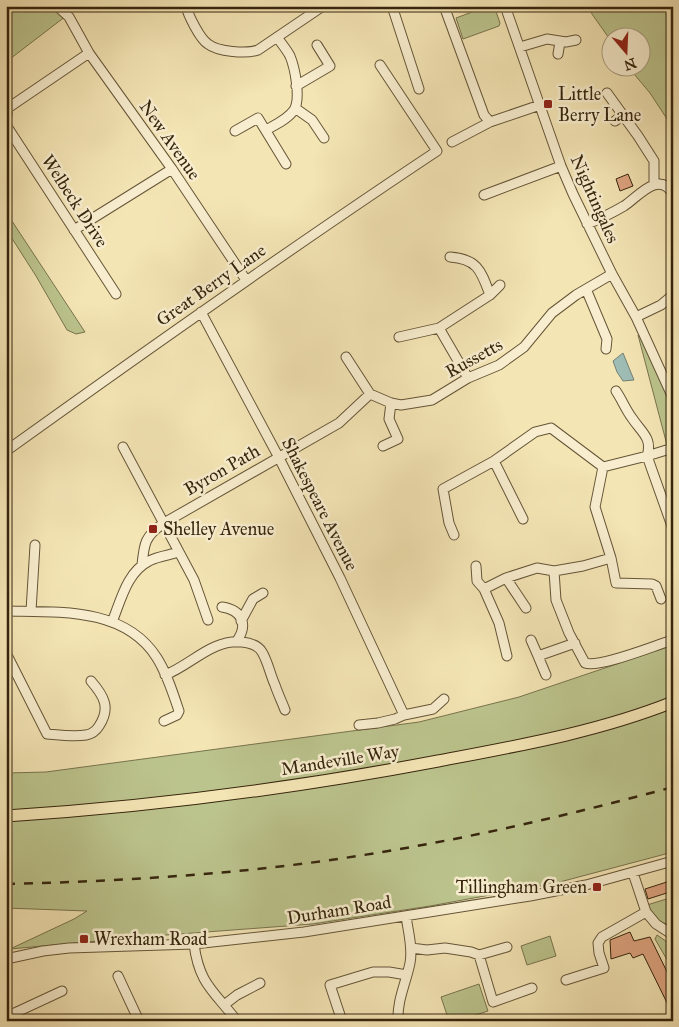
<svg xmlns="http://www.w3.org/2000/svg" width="679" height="1027" viewBox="0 0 679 1027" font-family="'IM FELL Great Primer',serif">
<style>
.green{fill:#bcc48d;stroke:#78744d}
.water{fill:#9ebdb5;stroke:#748072}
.building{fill:#dea581;stroke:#35250d}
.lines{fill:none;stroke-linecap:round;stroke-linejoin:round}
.minor-casing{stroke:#655537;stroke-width:11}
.major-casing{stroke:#35250d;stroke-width:13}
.minor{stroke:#f8eecf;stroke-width:9}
.major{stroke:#f4e5b5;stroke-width:11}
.rail{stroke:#35250d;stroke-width:2.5;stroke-dasharray:9 9;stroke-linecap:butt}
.poi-dot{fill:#8f2418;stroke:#f8eecf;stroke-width:2}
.labels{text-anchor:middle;stroke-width:5;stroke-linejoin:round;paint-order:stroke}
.poi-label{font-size:18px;fill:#35250d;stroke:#f8eecf;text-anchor:start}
.street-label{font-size:18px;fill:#35250d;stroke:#f8eecf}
</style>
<rect width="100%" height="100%" fill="#f4e5b5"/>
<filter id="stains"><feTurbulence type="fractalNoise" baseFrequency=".004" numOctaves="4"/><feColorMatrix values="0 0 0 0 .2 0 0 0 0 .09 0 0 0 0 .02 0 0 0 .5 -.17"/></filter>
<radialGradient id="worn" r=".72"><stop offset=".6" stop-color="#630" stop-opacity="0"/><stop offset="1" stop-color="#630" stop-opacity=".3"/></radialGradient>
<path class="green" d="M6,6H79L6,62Z
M488,6H494L500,23L499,26L463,39L456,18Z
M588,6H673V128L650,93L629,68H642V38H612L611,41L592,14Z
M6,212L85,332L76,334L67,330L36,276L6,229Z
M638,335L641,336L649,348L673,410V444L667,445Z
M673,645V852L556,883L430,906L313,924L153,936L10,949L74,919L87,911L6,908V773L46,772L419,722L519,697Z
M673,897V917L667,924C657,922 652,914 647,905Z
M657,935L673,946V970L655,939Z
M550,936L556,956L527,965L521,946Z
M479,984L488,1011L456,1021H449L441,997Z"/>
<path class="water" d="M623,353L634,380L623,381L617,372L613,361Z"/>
<path class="building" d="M628,174L633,186L620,191L616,179Z
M673,880V891L648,899L645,889Z
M630,932L634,941L650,937L673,984V1015L643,954L633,958L630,953L611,959L610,940Z"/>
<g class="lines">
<defs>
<path id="minor" d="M57,6L69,17L89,53L172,169L246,280
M186,6C188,15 200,39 208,44C218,52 247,54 258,50L323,6
M392,6L419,89
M444,6L484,115L490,122
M505,6L561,166L573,194L612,274L636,317L673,398
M520,47L547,39L566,42L576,40
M558,54L560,42
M296,86L330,66L317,45
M607,93L638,136L654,161V184
M295,108L312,120L324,138
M6,120L8,108L89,53
M615,121L623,115
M6,125L116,294
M266,130C275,125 288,119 294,110C301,99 295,68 290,56C287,50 281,43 277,37
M235,131L258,118L286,164
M452,142L490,122L540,105
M484,195L561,166
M587,224C600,219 612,213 624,206C637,198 659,169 673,194
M74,230L172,169
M450,257C478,259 481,271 490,295
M586,289L607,339L606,349
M201,312L278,456L340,578L404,715
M636,317L661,305L673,295
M439,328L468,378
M399,337L439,328L490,295L500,285
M346,357L370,394L391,403L401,405L432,400L468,378L499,365L524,347L552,313L576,295L612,274
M616,391C622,400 626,410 632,418C641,432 653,438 647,456L673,529
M383,446L398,439L389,419L391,403
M123,447L194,580L208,620
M6,451C148,349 291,248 437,151L380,65
M494,461L523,519
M603,467L595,507L611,558L616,583L652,584L656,586L661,599
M454,535L449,523L443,489L494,461L535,432L551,428L603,467L647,456L673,448
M142,565C144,543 145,536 164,523L339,423L370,394
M476,566L477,581L484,589L499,623L507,656
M554,571L556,600L569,633L585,663C600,668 653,646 670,641
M506,578L526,608
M484,589L506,578L537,568L554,571L583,566L611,558
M222,607C242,610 249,625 236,642
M6,611C58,612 125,607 157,658C167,674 173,693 179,711L177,715L164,721
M31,611L35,545
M241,621L253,599L263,593
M112,622C121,600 127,572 149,561C158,556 170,555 179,552
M531,640L538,656L575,643
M6,653L47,734C59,735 74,737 86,735C92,734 96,731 99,726C111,708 104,696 91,681
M538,656L546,675
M165,675C191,665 212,639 242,642C251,643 258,645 262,652C268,662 270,674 275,685C278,694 282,702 285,710
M359,725L378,723L395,719L404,715L433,709L444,699
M633,873L646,912L656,924L673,935
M194,944C199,984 214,991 237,1021
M411,948L427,950L445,948L471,952L479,955L507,947
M479,955L493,1002L532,988
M6,959L43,951L69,948L194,944L304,932L530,896L586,885L673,861
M118,976L139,1021
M566,980L604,968L599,953L598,943L602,937L646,912
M224,1005L237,995L260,983
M6,1017L62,991
M342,1021L330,985L373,972H389L407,975
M398,1021C397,1000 406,983 410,963C413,948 408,931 406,916"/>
<path id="major" d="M6,816C151,807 295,788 438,761C517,746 598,732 673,702"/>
</defs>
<use href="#minor" class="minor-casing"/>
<use href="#major" class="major-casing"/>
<use href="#minor" class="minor"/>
<use href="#major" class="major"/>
<path class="rail" d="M6,884C132,881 258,873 382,852C480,836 577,813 673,787"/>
</g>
<g class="poi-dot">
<rect x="543" y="99" width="10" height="10" rx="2.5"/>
<rect x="148" y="524" width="10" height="10" rx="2.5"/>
<rect x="592" y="882" width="10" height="10" rx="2.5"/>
<rect x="79" y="934" width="10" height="10" rx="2.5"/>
</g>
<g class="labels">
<g class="poi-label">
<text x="558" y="100">Little<tspan x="558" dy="21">Berry Lane</tspan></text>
<text x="163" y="535">Shelley Avenue</text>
<text x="587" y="893" text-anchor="end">Tillingham Green</text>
<text x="94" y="945">Wrexham Road</text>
</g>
<g class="street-label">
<text transform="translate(170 140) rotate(55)" y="6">New Avenue</text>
<text transform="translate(595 199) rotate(66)" y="6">Nightingales</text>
<text transform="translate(75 201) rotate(57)" y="6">Welbeck Drive</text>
<text transform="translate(211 285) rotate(-35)" y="6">Great Berry Lane</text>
<text transform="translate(474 358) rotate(-29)" y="6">Russetts</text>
<text transform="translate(222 470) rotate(-30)" y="6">Byron Path</text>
<text transform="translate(320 504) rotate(63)" y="6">Shakespeare Avenue</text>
<text transform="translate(340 760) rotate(-9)" y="6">Mandeville Way</text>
<text transform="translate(339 910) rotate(-9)" y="6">Durham Road</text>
</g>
</g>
<rect width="679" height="1027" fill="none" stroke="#f4e5b5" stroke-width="25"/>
<rect x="8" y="8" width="664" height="1012" fill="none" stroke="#35250d" stroke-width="2.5"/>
<rect x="12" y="12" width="654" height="1002" fill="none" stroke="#35250d"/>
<g transform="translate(626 52) rotate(161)"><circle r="24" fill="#f8eecf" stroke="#aa9e81"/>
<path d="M0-4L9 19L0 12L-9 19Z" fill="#8f2418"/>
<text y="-8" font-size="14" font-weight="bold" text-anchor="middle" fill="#35250d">N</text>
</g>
<rect width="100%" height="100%" filter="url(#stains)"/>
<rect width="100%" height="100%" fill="url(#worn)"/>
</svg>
